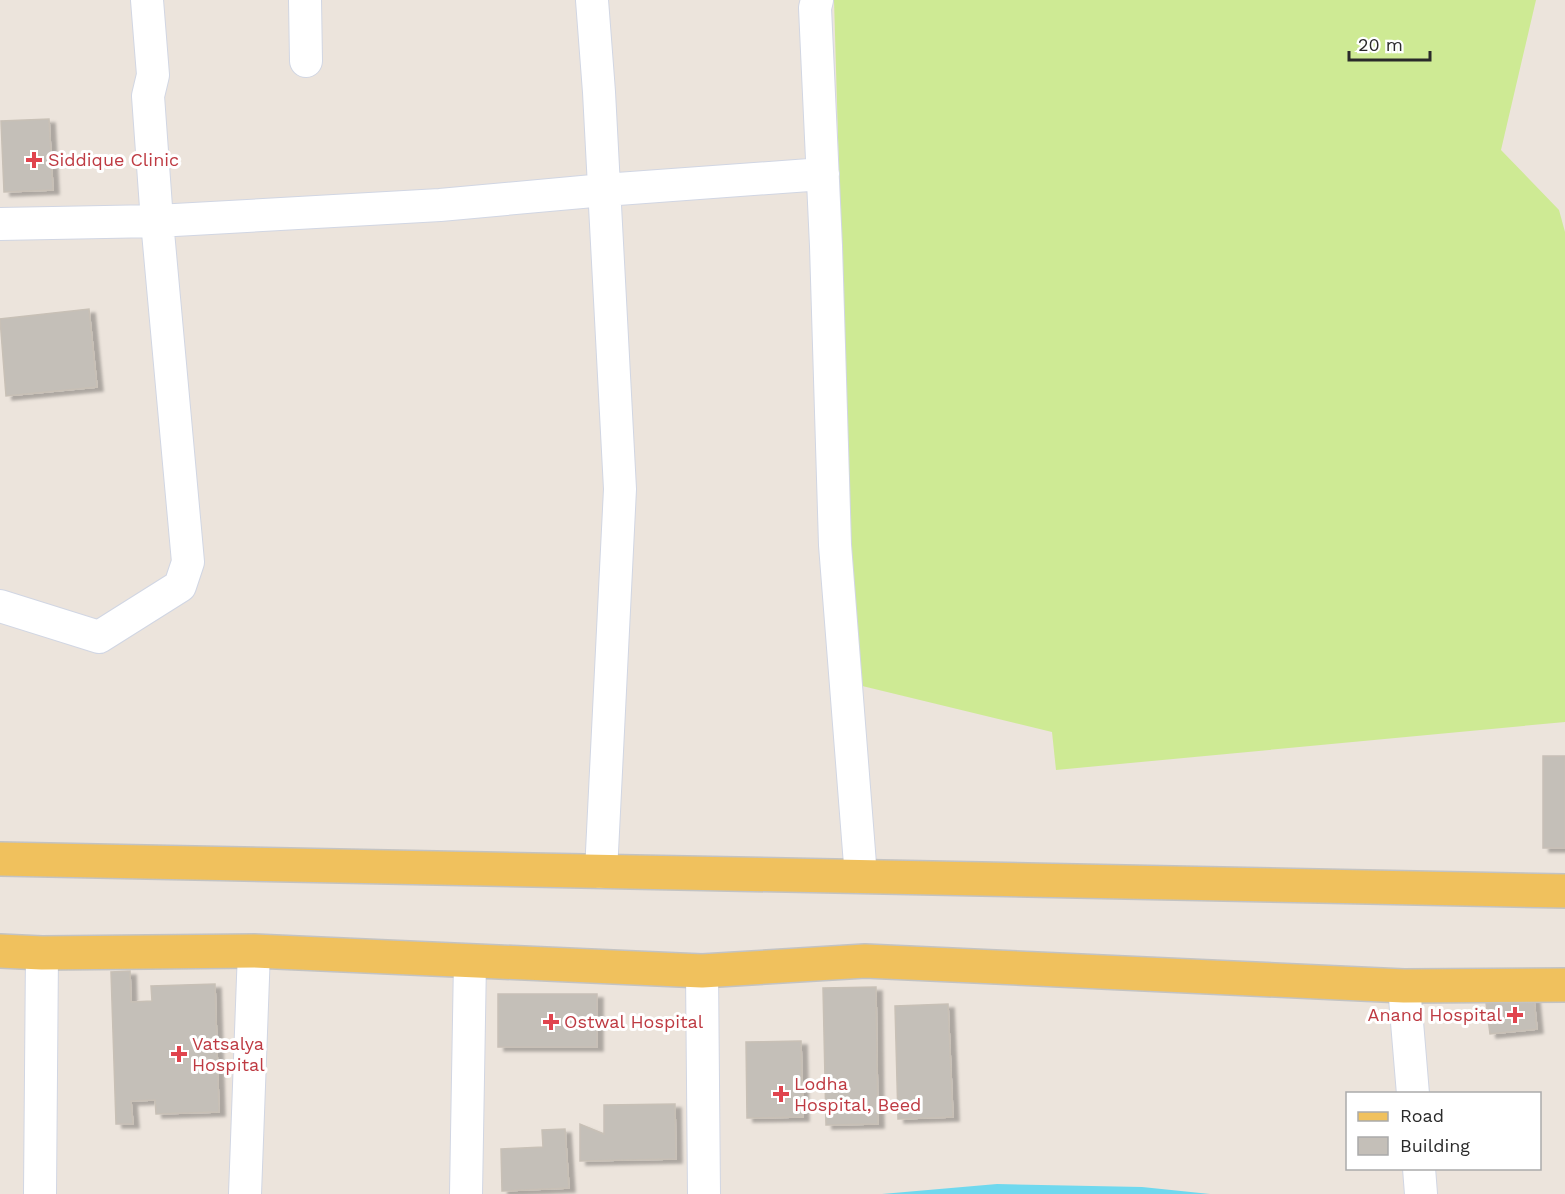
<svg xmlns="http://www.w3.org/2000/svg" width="1565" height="1194" viewBox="0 0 1565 1194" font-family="'Work Sans',sans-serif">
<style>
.pitch{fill:#ceea94}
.water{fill:#6fd8ee}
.building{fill:#c4bfb8;stroke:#c8c0b6;stroke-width:1.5;filter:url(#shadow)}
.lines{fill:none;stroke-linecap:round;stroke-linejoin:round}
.minor-casing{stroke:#d1d6e3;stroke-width:34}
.major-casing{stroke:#c3c3c3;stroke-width:36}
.minor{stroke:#fff;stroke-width:32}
.major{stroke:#f0c15d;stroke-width:33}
.health-dot{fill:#e0444e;stroke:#fff;stroke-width:2}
.labels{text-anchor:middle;stroke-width:6;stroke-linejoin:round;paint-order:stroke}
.health-label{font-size:18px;fill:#be3a42;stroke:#fff;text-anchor:start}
</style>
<defs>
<filter id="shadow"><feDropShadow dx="6" dy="4" stdDeviation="1.5" flood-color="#0004"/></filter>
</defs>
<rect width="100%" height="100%" fill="#ece4dc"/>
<path class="pitch" d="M834,0H1536L1501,150L1559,210L1565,232V722L1056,770L1052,732L854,684Z"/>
<path class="water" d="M997,1184L1142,1187L1210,1194H882Z"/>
<path class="building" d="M49,119L53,190L4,192L1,121Z
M89,309L97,387L6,396L0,319Z
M1543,756H1565V848H1543Z
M130,971L131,1002L152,1001L151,986L215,984L219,1112L156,1114L155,1100L131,1101L133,1124H116L111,972Z
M876,987L878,1124L826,1125L823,988Z
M1533,989L1537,1029L1490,1034L1485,995Z
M498,994H597V1047H498Z
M948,1004L953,1117L898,1119L895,1006Z
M801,1041L803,1117L747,1118L746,1042Z
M675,1104L676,1159L580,1161V1124L604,1134V1105Z
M565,1129L569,1188L502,1191L501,1149L543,1147L542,1130Z"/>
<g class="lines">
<defs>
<path id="minor" d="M305,0L306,61
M592,0L599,92L620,489L601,872
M817,0L815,8L826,246L835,545L861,877
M0,224L157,221L440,205L604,190L823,174
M0,606L99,637L180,586L188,562L157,221L148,96L153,75L147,0
M702,971L704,1194
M1404,986L1413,1094
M1419,1168L1421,1194
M40,1194L42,953
M245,1194L254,951
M466,1194L470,961"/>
<path id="major" d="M0,859L1565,891
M0,951L42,953L254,951L702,971L865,961L1404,986L1565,985"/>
</defs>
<use href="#minor" class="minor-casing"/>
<use href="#major" class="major-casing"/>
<use href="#minor" class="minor"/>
<use href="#major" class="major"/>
</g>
<g class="health-dot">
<path d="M31 151h6v6h6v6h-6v6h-6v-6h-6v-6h6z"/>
<path d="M1512 1006h6v6h6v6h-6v6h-6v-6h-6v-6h6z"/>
<path d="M548 1013h6v6h6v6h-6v6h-6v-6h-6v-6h6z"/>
<path d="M176 1045h6v6h6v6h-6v6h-6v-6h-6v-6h6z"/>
<path d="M778 1085h6v6h6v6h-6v6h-6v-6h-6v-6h6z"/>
</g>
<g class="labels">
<g class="health-label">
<text x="48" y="166">Siddique Clinic</text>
<text x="1502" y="1021" text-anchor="end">Anand Hospital</text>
<text x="564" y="1028">Ostwal Hospital</text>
<text x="192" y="1050">Vatsalya<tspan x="192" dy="21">Hospital</tspan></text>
<text x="794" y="1090">Lodha<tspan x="794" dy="21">Hospital, Beed</tspan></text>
</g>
</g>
<rect x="1346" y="1092" width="195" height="78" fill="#ffffff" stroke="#aaaaaa" stroke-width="1.5"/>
<rect x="1358" y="1112" width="30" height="9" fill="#f0c15d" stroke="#aaaaaa" stroke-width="1.5"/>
<text x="1400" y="1122" font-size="18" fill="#2a2a2a">Road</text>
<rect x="1358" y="1137" width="30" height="18" fill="#c4bfb8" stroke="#aaaaaa" stroke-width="1.5"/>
<text x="1400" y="1152" font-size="18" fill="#2a2a2a">Building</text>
<path d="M1349 51v9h81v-9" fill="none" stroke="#2a2a2a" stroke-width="3"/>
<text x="1358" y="51" font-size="18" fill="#2a2a2a" stroke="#ffffff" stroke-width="4.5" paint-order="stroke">20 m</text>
</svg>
